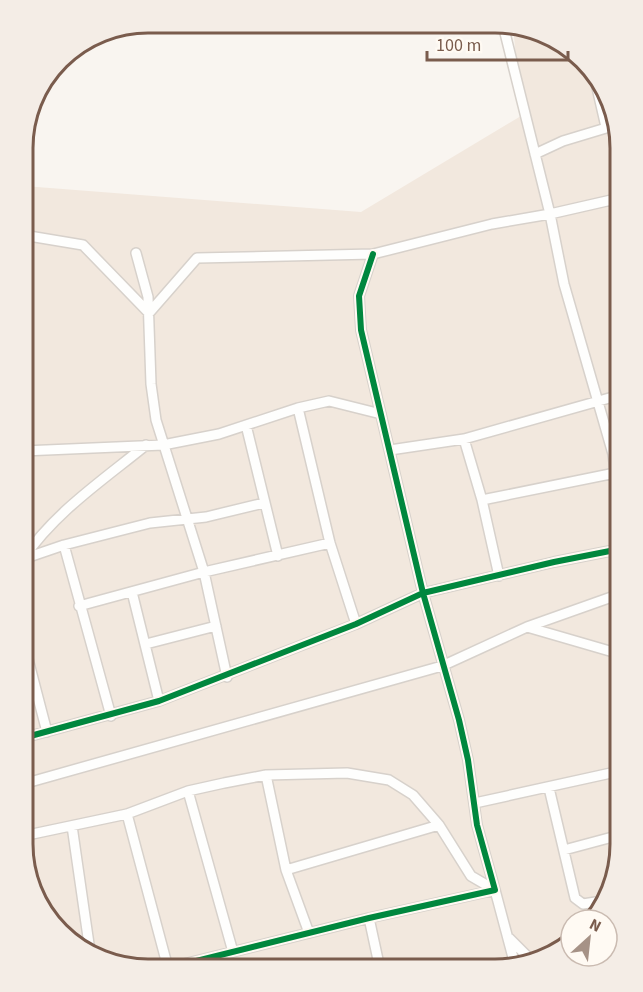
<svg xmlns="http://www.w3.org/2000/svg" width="643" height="992" viewBox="0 0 643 992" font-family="'Source Sans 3',sans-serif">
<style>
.residential{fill:#f2e8de}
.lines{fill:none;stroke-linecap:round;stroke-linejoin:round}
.street-casing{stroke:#d7d1cb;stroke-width:12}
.street{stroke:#fefefd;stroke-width:9}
.cycleway-casing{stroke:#fffaf3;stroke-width:10}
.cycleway{stroke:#00873e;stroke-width:6}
.rim{fill:none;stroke:#7a5c4d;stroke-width:3}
</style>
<rect width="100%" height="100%" fill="#f9f5f0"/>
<path class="residential" d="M513,25H519L572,49L611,100L620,148V852L595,920H571V938L543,960L495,969L132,968L72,944L32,892L23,844L24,186L361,212L521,116Z"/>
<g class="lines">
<defs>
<path id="street" d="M503,25L550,214L564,284L613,454L620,512
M595,79L606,127
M535,154L563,141L616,125
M614,200L620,229
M550,214L620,198
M23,235L83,245L149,313L197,258L373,254L492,224L550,214
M136,253L148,297L151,384L156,420L204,572L227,677
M298,408L330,543L356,624
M246,425L278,556
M464,439L482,500L499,576
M390,450L464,439L620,395
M23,451L163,445L219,434L298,408L329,401L381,414
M482,500L620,472
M64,545L111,716
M23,559L64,545L150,523L206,517L264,503
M23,559C55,512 103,480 146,445
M132,592L159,701
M79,606L204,572L330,543
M527,627L620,654
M23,640L47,732
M146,644L216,626
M23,738L159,701L356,624L423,593L554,562L620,549
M266,775L286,870L309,933
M23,784L442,666L527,627L620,594
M549,788L575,898L583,904L602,901
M188,791L233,952
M475,803L620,771
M127,814L168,968
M72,826L90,951
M23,836L127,814L188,791L224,783L266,775L347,773L389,780L413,795L439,825L471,876L495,890L515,965
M564,850L620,835
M286,870L439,825
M369,918L380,969
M509,938L533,962
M168,968L369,918L495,890L477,825L468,760L459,720L423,593L361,330L359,296L373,254"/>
</defs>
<use href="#street" class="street-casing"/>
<use href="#street" class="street"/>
<defs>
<path id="cycleway" d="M23,738L159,701L356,624L423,593L554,562L620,549
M168,968L369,918L495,890L477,825L468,760L459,720L423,593L361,330L359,296L373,254"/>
</defs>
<use href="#cycleway" class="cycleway-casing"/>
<use href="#cycleway" class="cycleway"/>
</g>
<path d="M0 0H643V992H0ZM148 33H495A115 115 0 0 1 610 148V844A115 115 0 0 1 495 959H148A115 115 0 0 1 33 844V148A115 115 0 0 1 148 33Z" fill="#f4ede6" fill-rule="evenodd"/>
<path class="rim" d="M148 33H495A115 115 0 0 1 610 148V844A115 115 0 0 1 495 959H148A115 115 0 0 1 33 844V148A115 115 0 0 1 148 33Z"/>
<g transform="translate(589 938) rotate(27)"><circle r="28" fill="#fffaf3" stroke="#cabbb1" stroke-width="1.5"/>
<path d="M0-4.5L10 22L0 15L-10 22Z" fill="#a69286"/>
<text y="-9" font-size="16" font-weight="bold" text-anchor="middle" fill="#7a5c4d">N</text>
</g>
<path d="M427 51v9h141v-9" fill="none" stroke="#7a5c4d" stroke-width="3"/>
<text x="436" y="51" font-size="18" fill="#7a5c4d" stroke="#fffaf3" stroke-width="4.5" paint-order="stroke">100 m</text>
</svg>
